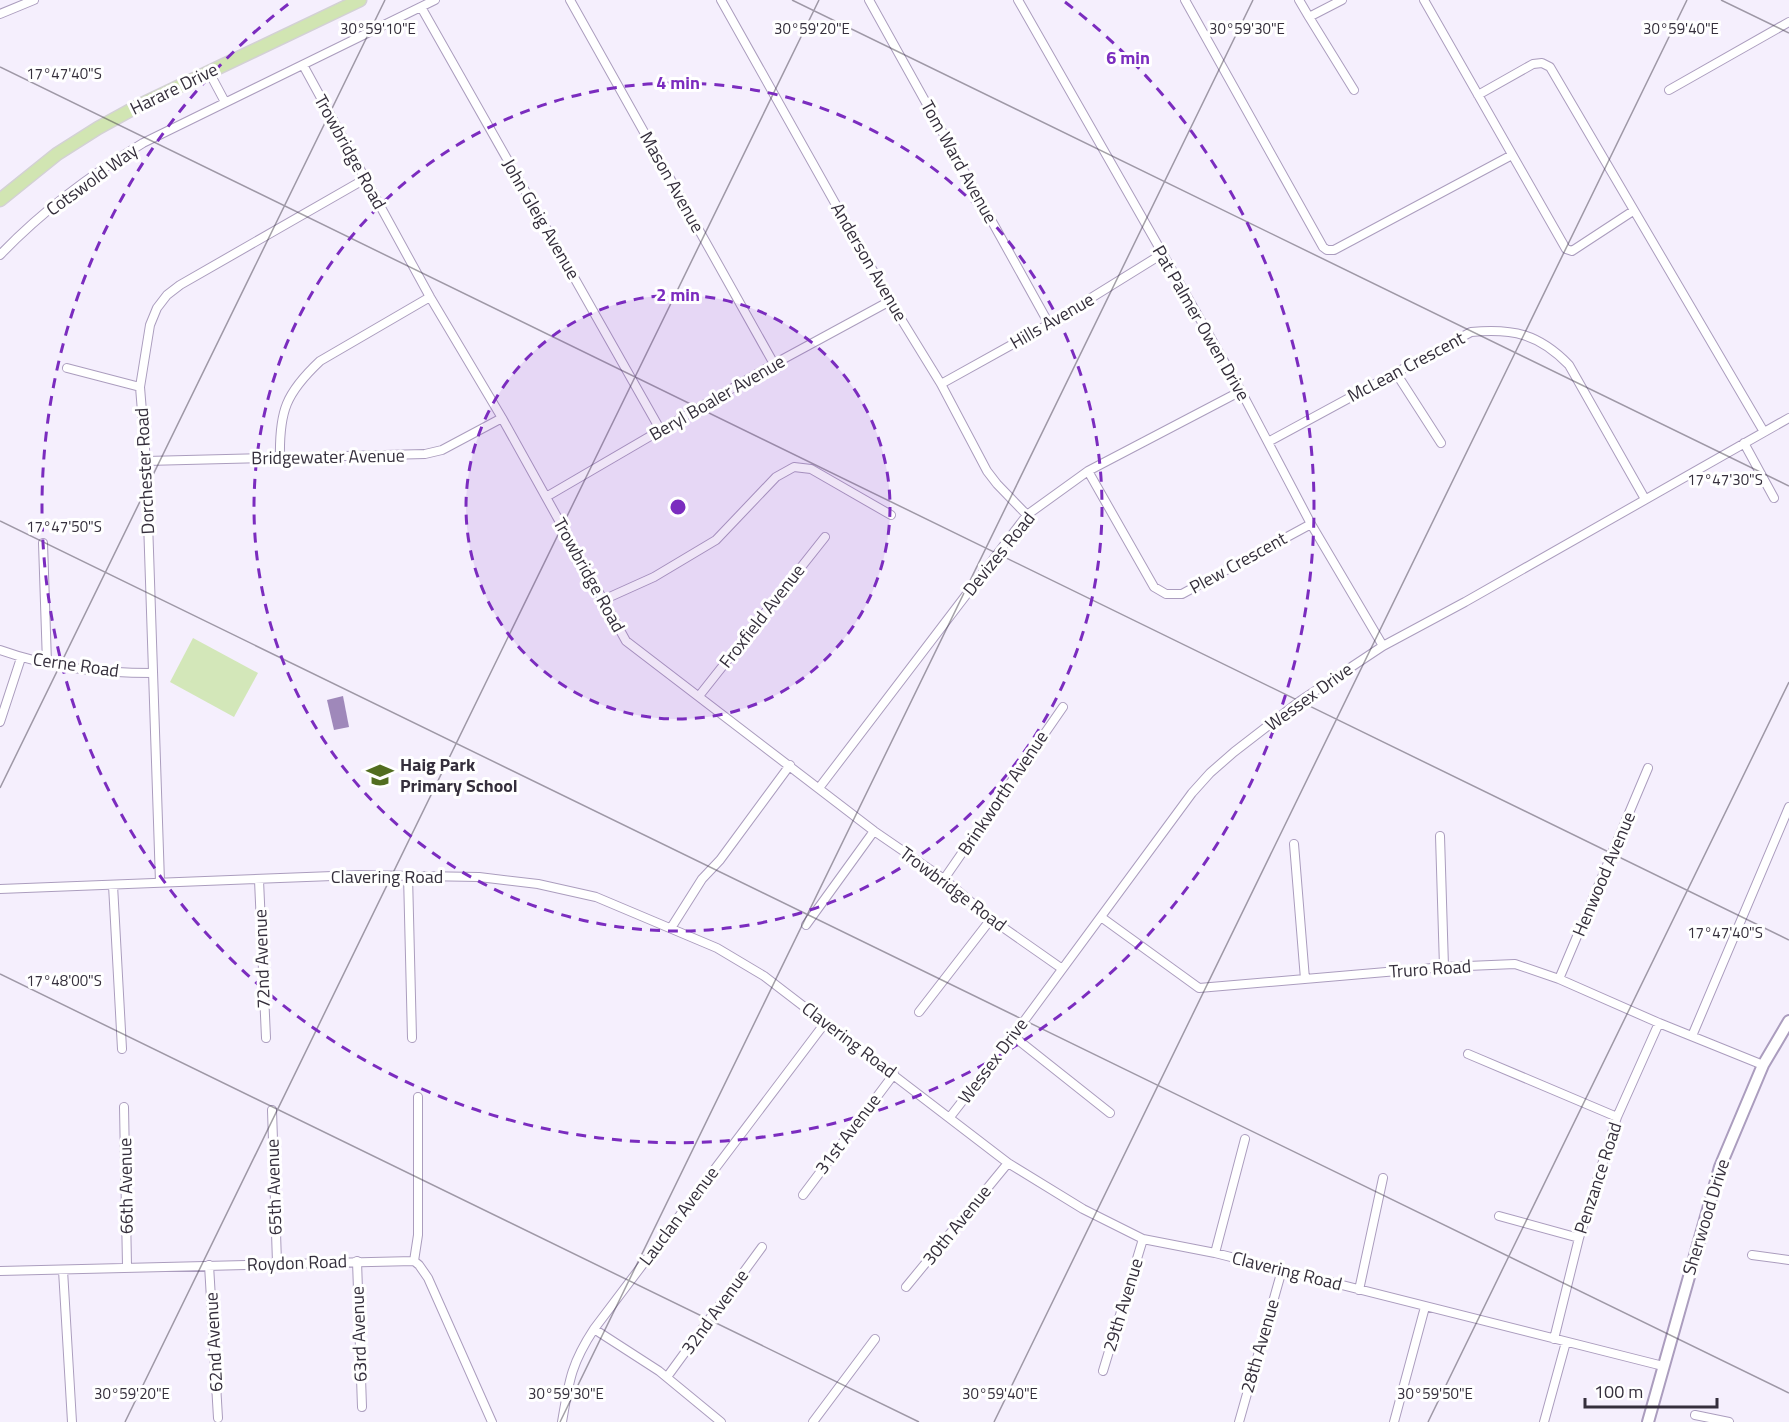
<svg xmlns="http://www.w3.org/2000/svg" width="1789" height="1422" viewBox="0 0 1789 1422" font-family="'Titillium Web',sans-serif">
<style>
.green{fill:#d3e7b9}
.water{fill:#9f88ba}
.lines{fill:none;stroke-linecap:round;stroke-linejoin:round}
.street-casing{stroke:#ab9dbe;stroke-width:10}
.secondary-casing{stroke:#ab9dbe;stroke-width:14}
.primary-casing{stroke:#d3d1d4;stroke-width:15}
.street{stroke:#fff;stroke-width:8}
.secondary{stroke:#fff;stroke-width:10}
.primary{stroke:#d1e5b2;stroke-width:12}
.ticks{fill:none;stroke:#352f3c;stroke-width:1.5;stroke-opacity:0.45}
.ring{fill:none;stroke:#7b2cbf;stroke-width:3;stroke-dasharray:10 8}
.labels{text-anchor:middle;stroke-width:6;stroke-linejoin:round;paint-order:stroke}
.street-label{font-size:18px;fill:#352f3c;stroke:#fff}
.poi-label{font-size:18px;font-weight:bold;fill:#352f3c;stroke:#fff;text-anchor:start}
.ticks-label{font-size:15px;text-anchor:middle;fill:#352f3c;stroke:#fff;stroke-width:6;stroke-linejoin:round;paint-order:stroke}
.centre{fill:#7b2cbf;stroke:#fff;stroke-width:3}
.ring-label{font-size:18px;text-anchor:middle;font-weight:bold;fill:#7b2cbf;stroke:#fff;stroke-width:6;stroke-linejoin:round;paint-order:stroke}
</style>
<rect width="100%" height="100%" fill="#f5effd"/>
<path class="green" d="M193,638L258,673L234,717L170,682Z"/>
<path class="water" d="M343,696L349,727L334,730L327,700Z"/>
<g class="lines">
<defs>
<path id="street" d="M570,0L774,364
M721,0L890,301L941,384L987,471L997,484L1027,515
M869,0L1049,324
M1018,0L1241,391L1311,524L1383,646
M1185,0L1323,247L1327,250H1334L1512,155
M1299,0L1309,17L1342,0
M1424,0L1566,249L1572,251L1633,211
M421,7L661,431
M0,14L34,0
M1309,17L1354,90
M303,65L430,297L502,418L626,641L874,831L944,879L991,919L1061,968
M209,72L225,102
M1669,90L1789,22
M1478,95L1533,64L1542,63L1550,67L1764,432
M0,255C42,211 92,174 143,143L435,0
M67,368L140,387
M1396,373L1441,443
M941,384L1049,324L1162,254
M1268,442L1471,332C1513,328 1539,334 1569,365L1645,499
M1744,443L1774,498
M280,458C279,411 286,393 320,361L430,297
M146,461L425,454L442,450L502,418
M1088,471L1154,587L1166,594H1182L1311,524
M546,497L774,364L890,301
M43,543L47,663
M603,600L654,577L716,540L776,477L794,467L811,469L891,515
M0,650C50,668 100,673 153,673
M699,696L825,537
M0,722L21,658
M819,788L1027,515L1088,471L1241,391
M1440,836L1444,967
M1294,844L1305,979
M408,875L412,1038
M944,879L1063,707
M259,880L266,1038
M160,882L146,461L140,387L150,325L157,308L167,295L180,285L365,179
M113,885L122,1049
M0,889L359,875L479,877L538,884L596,897L717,948L764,976L1008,1163L1083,1209L1143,1239L1215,1253L1663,1366
M1101,917L1199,988L1444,967L1515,964L1559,979L1659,1023L1763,1065
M806,925L874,831
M671,928L702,879L720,860L790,765
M1559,979L1648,768
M919,1012L991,919
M1013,1036L1110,1113
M1692,1036L1789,807
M1468,1054L1617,1117
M124,1107L127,1266
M272,1110L277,1263
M950,1117L1013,1036L1192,793L1210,773L1234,752L1300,701L1383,646L1465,602L1789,418
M803,1195L894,1074
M1499,1216L1579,1238
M1215,1253L1245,1139
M1752,1255L1789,1260
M357,1261L362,1407
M414,1261L418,1235V1097
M209,1265L218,1418
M63,1270L72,1422
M0,1271L414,1261L419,1265L428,1278L492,1422
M906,1287L1008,1163
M1359,1290L1383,1178
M594,1329L659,1371L721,1422
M1554,1339L1579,1238L1617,1117L1659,1023
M1103,1371L1143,1239
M667,1377L762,1247
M1695,1415L1729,1422
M562,1422C569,1381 571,1364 594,1329L825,1023
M813,1422L875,1339
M1239,1422L1282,1270
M1394,1422L1425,1307
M1544,1422L1566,1342"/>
<path id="secondary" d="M1648,1422L1720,1167L1763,1065L1789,1021"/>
<path id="primary" d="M0,200L57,154L98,128L138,106L360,0"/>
</defs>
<use href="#street" class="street-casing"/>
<use href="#secondary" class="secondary-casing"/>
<use href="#primary" class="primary-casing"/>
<use href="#street" class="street"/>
<use href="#secondary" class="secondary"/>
<use href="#primary" class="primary"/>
</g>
<path class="ticks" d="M792,0L1789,486M1721,0L1789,33M0,67L1789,940M0,521L1789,1393M0,788L385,0M0,974L919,1422M125,1422L819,0M560,1422L1253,0M994,1422L1687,0M1428,1422L1789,682"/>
<circle cx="678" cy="507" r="212" fill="#7b2cbf" fill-opacity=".12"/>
<g class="ring">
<circle cx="678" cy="507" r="212"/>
<circle cx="678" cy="507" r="424"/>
<path d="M1065 2A636 636 0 1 1 291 2"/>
</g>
<defs>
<symbol id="school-bare" viewBox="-9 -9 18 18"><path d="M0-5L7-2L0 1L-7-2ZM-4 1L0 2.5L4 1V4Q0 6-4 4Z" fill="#526d20" stroke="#fff" stroke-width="2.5" paint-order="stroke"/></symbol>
</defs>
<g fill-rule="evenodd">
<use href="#school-bare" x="361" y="756" width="38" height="38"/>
</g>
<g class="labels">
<g class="street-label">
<text transform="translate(174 89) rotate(-26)" y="6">Harare Drive</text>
<text transform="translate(350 152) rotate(61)" y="6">Trowbridge Road</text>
<text transform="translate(959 162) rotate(61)" y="6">Tom Ward Avenue</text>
<text transform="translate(92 180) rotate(-36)" y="6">Cotswold Way</text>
<text transform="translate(672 182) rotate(61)" y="6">Mason Avenue</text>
<text transform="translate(541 219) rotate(60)" y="6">John Gleig Avenue</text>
<text transform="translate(869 262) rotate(60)" y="6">Anderson Avenue</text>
<text transform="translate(1052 321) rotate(-30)" y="6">Hills Avenue</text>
<text transform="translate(1201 323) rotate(60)" y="6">Pat Palmer Owen Drive</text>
<text transform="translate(1406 367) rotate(-28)" y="6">McLean Crescent</text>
<text transform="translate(717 398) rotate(-30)" y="6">Beryl Boaler Avenue</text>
<text transform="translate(328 457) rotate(-1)" y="6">Bridgewater Avenue</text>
<text transform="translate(145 471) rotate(-93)" y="6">Dorchester Road</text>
<text transform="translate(999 554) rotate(-51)" y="6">Devizes Road</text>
<text transform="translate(1238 563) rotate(-29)" y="6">Plew Crescent</text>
<text transform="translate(589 575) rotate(61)" y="6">Trowbridge Road</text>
<text transform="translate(762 616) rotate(-52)" y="6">Froxfield Avenue</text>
<text transform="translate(76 665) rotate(8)" y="6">Cerne Road</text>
<text transform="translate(1309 697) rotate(-36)" y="6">Wessex Drive</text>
<text transform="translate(1003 793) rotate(-56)" y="6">Brinkworth Avenue</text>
<text transform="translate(1604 874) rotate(-67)" y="6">Henwood Avenue</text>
<text x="387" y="883">Clavering Road</text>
<text transform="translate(953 889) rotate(37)" y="6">Trowbridge Road</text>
<text transform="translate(262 959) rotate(-92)" y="6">72nd Avenue</text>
<text transform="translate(1430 969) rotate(-4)" y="6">Truro Road</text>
<text transform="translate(849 1040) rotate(37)" y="6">Clavering Road</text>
<text transform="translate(993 1061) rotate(-53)" y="6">Wessex Drive</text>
<text transform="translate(848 1134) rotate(-53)" y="6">31st Avenue</text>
<text transform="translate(1598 1178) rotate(-72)" y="6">Penzance Road</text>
<text transform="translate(126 1186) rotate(-91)" y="6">66th Avenue</text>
<text transform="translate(274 1187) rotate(-92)" y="6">65th Avenue</text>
<text transform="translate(679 1216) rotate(-53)" y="6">Lauclan Avenue</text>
<text transform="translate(1706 1217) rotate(-73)" y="6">Sherwood Drive</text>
<text transform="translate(957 1225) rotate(-51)" y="6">30th Avenue</text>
<text transform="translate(297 1263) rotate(-2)" y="6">Roydon Road</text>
<text transform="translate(1287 1271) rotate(14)" y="6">Clavering Road</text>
<text transform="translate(1123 1305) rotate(-73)" y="6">29th Avenue</text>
<text transform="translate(715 1312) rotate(-54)" y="6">32nd Avenue</text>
<text transform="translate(359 1334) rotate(-92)" y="6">63rd Avenue</text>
<text transform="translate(214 1342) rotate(-93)" y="6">62nd Avenue</text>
<text transform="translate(1260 1346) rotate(-74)" y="6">28th Avenue</text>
</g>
<g class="poi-label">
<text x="400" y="771">Haig Park<tspan x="400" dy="21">Primary School</tspan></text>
</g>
</g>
<g class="ticks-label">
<text x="378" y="34">30°59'10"E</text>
<text x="812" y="34">30°59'20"E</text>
<text x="1247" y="34">30°59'30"E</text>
<text x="1681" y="34">30°59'40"E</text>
<text x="64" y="79">17°47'40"S</text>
<text x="1725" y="485">17°47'30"S</text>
<text x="64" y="532">17°47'50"S</text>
<text x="1725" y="938">17°47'40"S</text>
<text x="64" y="986">17°48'00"S</text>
<text x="132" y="1399">30°59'20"E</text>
<text x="566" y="1399">30°59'30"E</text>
<text x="1000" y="1399">30°59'40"E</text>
<text x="1435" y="1399">30°59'50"E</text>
</g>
<circle cx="678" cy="507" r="9" class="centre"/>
<g class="ring-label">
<text x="1128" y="64">6 min</text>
<text x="678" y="89">4 min</text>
<text x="678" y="301">2 min</text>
</g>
<path d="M1585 1398v9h132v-9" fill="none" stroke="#352f3c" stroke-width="3"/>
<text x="1594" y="1398" font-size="18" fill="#352f3c" stroke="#ffffff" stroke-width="4.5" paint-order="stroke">100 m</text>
</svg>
